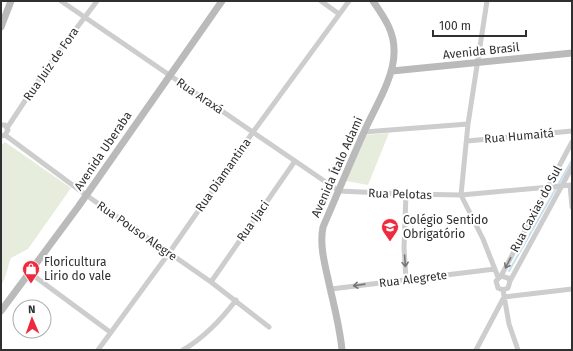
<svg xmlns="http://www.w3.org/2000/svg" width="573" height="351" viewBox="0 0 573 351" font-family="'Fira Sans',sans-serif">
<style>
.green{fill:#e6eddd}
.lines{fill:none;stroke-linecap:round;stroke-linejoin:round}
.stream{stroke:#c8e0ee;stroke-width:2}
.street{stroke:#cdcdcd;stroke-width:5}
.secondary{stroke:#bababa;stroke-width:7}
.oneway{stroke:#777}
.labels{text-anchor:middle;stroke-width:4;stroke-linejoin:round;paint-order:stroke}
.street-label{font-size:12px;fill:#303030;stroke:#fff}
.poi-label{font-size:12px;fill:#303030;stroke:#fff;text-anchor:start}
</style>
<rect width="100%" height="100%" fill="#fff"/>
<path class="green" d="M389,133L368,185L346,181L366,135Z
M5,142L71,188L28,249L11,258C7,267 7,277 1,285V145Z"/>
<g class="lines">
<path class="stream" d="M509,271L572,160"/>
<path class="street" d="M61,1L339,191L406,194L461,195L572,185
M321,1L339,14
M487,1L468,124L461,195L483,239L498,277
M1,125H5L8,130L5,135L1,136
M7,128L48,66L97,1
M364,132L468,124
M5,135L86,195L211,282L269,327
M467,141L572,131
M570,185L572,207
M30,273L110,332
M501,276L508,278L510,281L508,288C504,290 502,290 498,288L496,281L501,276L572,142
M406,279L404,248L406,194
M510,281L572,167
M211,282L295,161
M331,289L495,269
M503,290L509,324L518,350
M98,350L169,253L253,132L349,1
M183,350C205,337 221,320 236,300
M476,350L504,297L572,289"/>
<path class="secondary" d="M1,27L11,1
M392,71L572,53
M1,311L78,207L222,1
M342,350C340,329 335,309 330,288C326,268 319,247 323,227C337,195 350,163 364,132C374,109 394,78 394,53C395,32 384,17 373,1"/>
</g>
<defs><path id="oneway-shaft" d="M-6 0H5M1.5-3L5.5 0L1.5 3" fill="none" stroke-width="1.6" stroke-linecap="round" stroke-linejoin="round"/></defs>
<g class="oneway">
<use href="#oneway-shaft" transform="translate(405 261) rotate(86)"/>
<use href="#oneway-shaft" transform="translate(508 263) rotate(117)"/>
<use href="#oneway-shaft" transform="translate(359 285) rotate(172)"/>
</g>
<defs>
<symbol id="school-pin" viewBox="-11 -11 22 30"><path d="M0 17L-7.5 6A9.5 9.5 0 1 1 7.5 6Z" fill="#ee2a3e" stroke="#fff"/><path d="M0-5L7-2L0 1L-7-2ZM-4 1L0 2.5L4 1V4Q0 6-4 4Z" fill="#fff"/></symbol>
<symbol id="shop-pin" viewBox="-11 -11 22 30"><path d="M0 17L-7.5 6A9.5 9.5 0 1 1 7.5 6Z" fill="#ee2a3e" stroke="#fff"/><path d="M-5-2.5h2.3a2.7 3.5 0 0 1 5.4 0H5L5.5 6h-11ZM-1.5-2.5h3a1.5 2.3 0 0 0-3 0Z" fill="#fff"/></symbol>
</defs>
<g fill-rule="evenodd">
<use href="#school-pin" x="380" y="217" width="20" height="27"/>
<use href="#shop-pin" x="21" y="259" width="20" height="27"/>
</g>
<g class="labels">
<g class="street-label">
<text transform="translate(481 51) rotate(-6)" y="4">Avenida Brasil</text>
<text transform="translate(51 64) rotate(-55)" y="4">Rua Juiz de Fora</text>
<text transform="translate(200 96) rotate(34)" y="4">Rua Araxá</text>
<text transform="translate(519 136) rotate(-5)" y="4">Rua Humaitá</text>
<text transform="translate(103 151) rotate(-56)" y="4">Avenida Uberaba</text>
<text transform="translate(337 167) rotate(-66)" y="4">Avenida Ítalo Adami</text>
<text transform="translate(223 175) rotate(-55)" y="4">Rua Diamantina</text>
<text transform="translate(400 194) rotate(2)" y="4">Rua Pelotas</text>
<text transform="translate(536 209) rotate(-62)" y="4">Rua Caxias do Sul</text>
<text transform="translate(253 221) rotate(-55)" y="4">Rua Ijaci</text>
<text transform="translate(137 231) rotate(35)" y="4">Rua Pouso Alegre</text>
<text transform="translate(413 279) rotate(-7)" y="4">Rua Alegrete</text>
</g>
<g class="poi-label">
<text x="403" y="224">Colégio Sentido<tspan x="403" dy="14">Obrigatório</tspan></text>
<text x="44" y="266">Floricultura<tspan x="44" dy="14">Lirio do vale</tspan></text>
</g>
</g>
<rect width="573" height="351" fill="none" stroke="#303030" stroke-width="4"/>
<g transform="translate(32 319) rotate(358)"><circle r="19" fill="#ffffff" stroke="#acacac"/>
<path d="M0-3L7 15L0 10L-7 15Z" fill="#ee2a3e"/>
<text y="-6" font-size="11" font-weight="bold" text-anchor="middle" fill="#303030">N</text>
</g>
<path d="M433 30v6h93v-6" fill="none" stroke="#303030" stroke-width="2"/>
<text x="439" y="30" font-size="12" fill="#303030" stroke="#ffffff" stroke-width="3" paint-order="stroke">100 m</text>
</svg>
